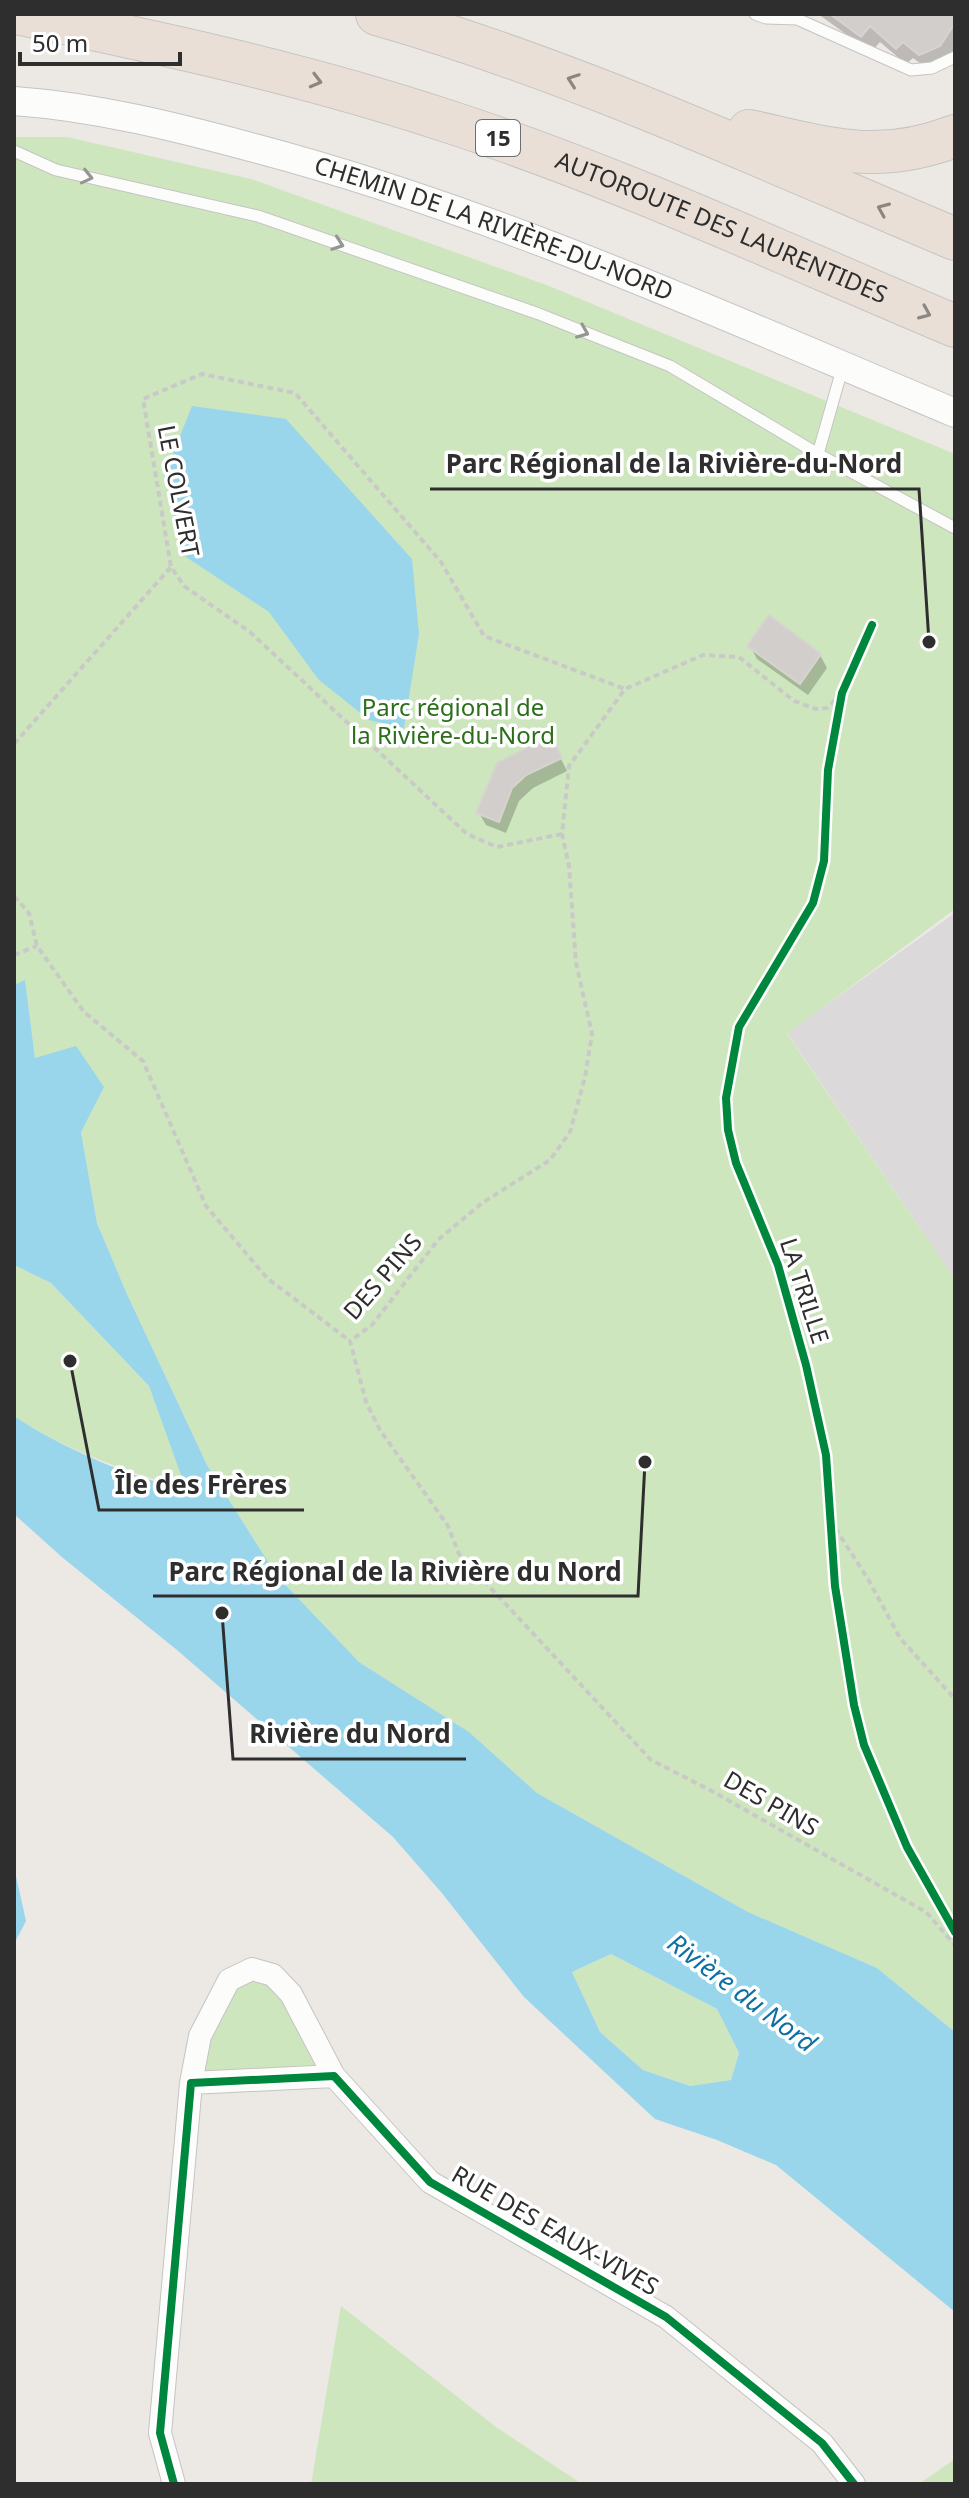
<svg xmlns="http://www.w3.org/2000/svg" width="969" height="2498" viewBox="0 0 969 2498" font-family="'Noto Sans',sans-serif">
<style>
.industrial{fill:#dcd9db}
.green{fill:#cee6be}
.water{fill:#99d6ec;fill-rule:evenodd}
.shadow{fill:#0003}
.building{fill:#d1cecb;stroke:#d7d4d0;stroke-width:2}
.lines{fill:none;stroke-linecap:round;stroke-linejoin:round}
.service-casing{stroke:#c5c4c5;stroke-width:13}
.minor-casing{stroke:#c5c4c5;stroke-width:24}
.tertiary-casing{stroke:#c5c4c5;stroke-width:30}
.motorway-casing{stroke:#c6c5c4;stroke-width:44}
.path{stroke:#c9c9c8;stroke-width:4;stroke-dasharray:6 4;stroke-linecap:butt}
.service{stroke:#fcfcfb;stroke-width:11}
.minor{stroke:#fcfcfb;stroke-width:22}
.tertiary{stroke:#fcfcfb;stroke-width:28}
.motorway{stroke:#eadfd6;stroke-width:42}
.cycleway-casing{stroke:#fff;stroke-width:13}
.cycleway{stroke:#00873e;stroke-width:8}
.oneway{stroke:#8c8682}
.oneway2{stroke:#959594}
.labels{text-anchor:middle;stroke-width:7;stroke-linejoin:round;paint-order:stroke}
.shield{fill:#fff;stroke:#6d6d6d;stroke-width:2}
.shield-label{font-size:22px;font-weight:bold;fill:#2e2e2e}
.street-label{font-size:24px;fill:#2e2e2e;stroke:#fff}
.park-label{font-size:24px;fill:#2c6e1b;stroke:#fff}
.water-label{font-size:26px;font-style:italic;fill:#0d6fa3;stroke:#fff}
.leader{fill:none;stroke:#2e2e2e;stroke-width:3}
.callout-dot{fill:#2e2e2e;stroke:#fff;stroke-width:3}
.callout-label{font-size:26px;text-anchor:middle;font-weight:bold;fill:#2e2e2e;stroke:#fff;stroke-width:7;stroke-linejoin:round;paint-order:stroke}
</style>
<rect width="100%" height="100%" fill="#ece8e4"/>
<path class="industrial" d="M955,913V1279L787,1033Z"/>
<path class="green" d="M14,137H67L251,179L549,286L955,454V909L787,1034L955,1279V2032L877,1968L748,1912L537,1793L469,1732L359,1662L277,1576L207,1465L126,1292L97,1223L81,1132L35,1058L25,981L14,985Z
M14,1265L51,1283L149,1386L187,1490C126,1470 67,1452 14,1416Z
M611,1954L717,2009L739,2053L731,2080L690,2086L643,2070L600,2032L572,1972Z
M273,1975L334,2076L191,2083L229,1980Z
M341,2306L496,2427L582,2484H311Z
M955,2459V2484H919Z"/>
<path class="water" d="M192,406L286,419L412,559L419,634L404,728L369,720L318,679L269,612L183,555L164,476Z
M25,980L35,1058L76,1046L104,1087L81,1132L97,1223L126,1292L207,1465L277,1576L359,1662L469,1732L537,1793L748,1912L877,1968L955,2032V2312L776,2165L717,2140L655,2119L524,1997L441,1892L393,1837L177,1650L63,1558L14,1514V1416C60,1447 133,1479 186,1489L149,1386L51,1283L14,1265V985ZM611,1954L717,2009L739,2053L731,2080L690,2086L643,2070L600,2032L572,1972Z
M14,1867L26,1921L14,1944Z"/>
<path class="shadow" d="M818,14H955V54L930,70L913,58L906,64L880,42L871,52Z
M750,646L820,655L827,668L808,695L757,659Z
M557,751L567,771L533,788L519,801L506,833L486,825L479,813L498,764Z"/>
<path class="building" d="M830,14H955V23L940,46L919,55L903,42L896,49L870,26L861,37Z
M769,615L821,654L800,684L747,646Z
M551,736L562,758L526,775L512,788L499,822L476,813L497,763Z"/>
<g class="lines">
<defs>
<path id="service" d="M755,14L766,18L797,19L911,70L932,68L955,57
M14,151L56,170L258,216L539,314L670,366L818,454L955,528
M818,454L843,366"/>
<path id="minor" d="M191,2083L200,2036L229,1980L252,1969L273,1975L291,1994L334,2076
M174,2484L160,2433L191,2083L334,2076L430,2182L666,2317L822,2443L854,2484"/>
<g id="tertiary">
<path id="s1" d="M14,101C97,107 177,127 258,149C499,213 725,317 955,413"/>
</g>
<g id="motorway">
<path id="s2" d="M21,14C166,44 309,75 450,122C622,178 788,256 955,326"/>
<path d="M377,14C576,71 764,159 955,239"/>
<path d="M749,131C826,148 877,166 955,136"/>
</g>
</defs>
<use href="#service" class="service-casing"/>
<use href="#minor" class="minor-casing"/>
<use href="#tertiary" class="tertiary-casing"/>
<use href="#motorway" class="motorway-casing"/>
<path class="path" d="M842,693L827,708L816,709L794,701L739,657L703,655L625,689L569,766L562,834L569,866L576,963L592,1034L585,1077L570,1132L550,1160L482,1203L438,1240L372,1325L350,1341L366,1402L380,1430L448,1526L459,1554L651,1760L710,1790L926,1912L955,1945
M14,744L171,567
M562,834L497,847L467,834L250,632L184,586L171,567L143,399L202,374L295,393L441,562L484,636L625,689
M14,896L29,913L37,946L84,1012L143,1061L206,1206L267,1278L350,1341
M14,955L37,946
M830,1520L868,1579L900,1638L955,1699"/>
<use href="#service" class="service"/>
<use href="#minor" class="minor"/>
<use href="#tertiary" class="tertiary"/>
<use href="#motorway" class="motorway"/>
<defs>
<path id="cycleway" d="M872,625L842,693L828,770L824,861L813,903L739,1027L726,1098L728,1130L736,1163L778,1265L806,1365L826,1455L835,1586L854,1705L864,1745L907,1847L955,1932
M174,2484L160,2433L191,2083L334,2076L430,2182L666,2317L822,2443L854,2484"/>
</defs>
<use href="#cycleway" class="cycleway-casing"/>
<use href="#cycleway" class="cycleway"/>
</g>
<defs><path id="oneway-chevron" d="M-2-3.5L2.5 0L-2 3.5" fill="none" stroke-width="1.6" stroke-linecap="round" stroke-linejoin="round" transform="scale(2)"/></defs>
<g class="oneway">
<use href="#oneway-chevron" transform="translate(573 80) rotate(-160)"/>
<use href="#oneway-chevron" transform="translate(316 81) rotate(15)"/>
<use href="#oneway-chevron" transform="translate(883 209) rotate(-157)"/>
<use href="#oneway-chevron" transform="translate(925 313) rotate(23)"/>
</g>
<g class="oneway2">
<use href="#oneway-chevron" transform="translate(87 177) rotate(13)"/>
<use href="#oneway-chevron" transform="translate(338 244) rotate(19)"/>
<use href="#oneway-chevron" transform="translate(583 332) rotate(22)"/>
</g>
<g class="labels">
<rect class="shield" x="476" y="120" width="44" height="36" rx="6"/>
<g class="shield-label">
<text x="498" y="146">15</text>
</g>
<g class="street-label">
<text dy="8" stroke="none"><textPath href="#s2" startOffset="734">AUTOROUTE DES LAURENTIDES</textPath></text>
<text dy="8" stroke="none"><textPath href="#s1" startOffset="498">CHEMIN DE LA RIVIÈRE-DU-NORD</textPath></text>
<text transform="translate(178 491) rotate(79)" y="8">LE COLVERT</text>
<text transform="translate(383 1277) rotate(-49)" y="8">DES PINS</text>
<text transform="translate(804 1291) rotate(72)" y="8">LA TRILLE</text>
<text transform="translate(771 1804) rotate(30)" y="8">DES PINS</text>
<text transform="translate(555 2231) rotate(30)" y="8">RUE DES EAUX-VIVES</text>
</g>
<g class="park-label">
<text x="453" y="716">Parc régional de<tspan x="453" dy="28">la Rivière-du-Nord</tspan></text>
</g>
<g class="water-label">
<text transform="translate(742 1993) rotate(37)" y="9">Rivière du Nord</text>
</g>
</g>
<path class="leader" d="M929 642L919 489H430M70 1361L99 1510H304M645 1462L638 1596H153M222 1613L233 1759H466"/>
<g class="callout-dot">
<circle cx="929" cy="642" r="8"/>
<circle cx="70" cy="1361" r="8"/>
<circle cx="645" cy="1462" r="8"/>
<circle cx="222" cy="1613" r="8"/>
</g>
<g class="callout-label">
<text x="674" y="473">Parc Régional de la Rivière-du-Nord</text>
<text x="201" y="1494">Île des Frères</text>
<text x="395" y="1581">Parc Régional de la Rivière du Nord</text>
<text x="350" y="1743">Rivière du Nord</text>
</g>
<rect width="969" height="2498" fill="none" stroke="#2e2e2e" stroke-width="32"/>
<path d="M20 52v12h160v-12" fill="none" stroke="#2e2e2e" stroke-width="4"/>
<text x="32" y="52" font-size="24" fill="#2e2e2e" stroke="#ffffff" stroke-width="6" paint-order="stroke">50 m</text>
</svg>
